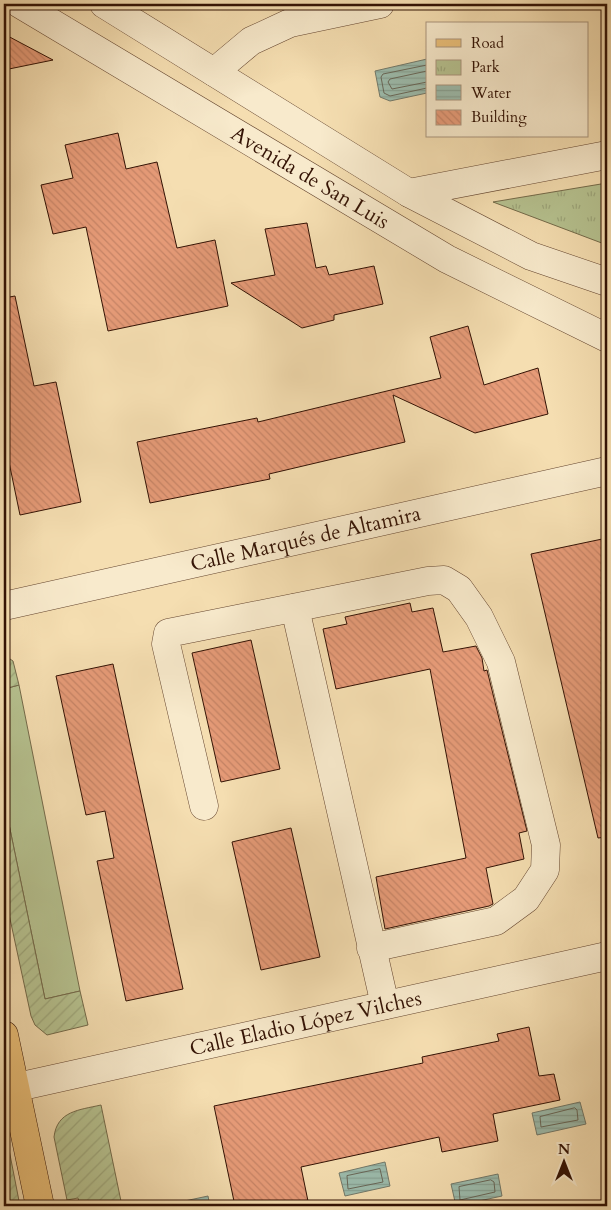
<svg xmlns="http://www.w3.org/2000/svg" width="611" height="1210" viewBox="0 0 611 1210" font-family="Cardo,serif">
<style>
.grass{fill:#b6c290;stroke:#746a4a}
.park{fill:url(#park-tufts);stroke:#746a4a}
.garden{fill:url(#garden-furrows);stroke:#746a4a}
.water{fill:url(#water-rules);stroke:#727869}
.lines{fill:none;stroke-linecap:round;stroke-linejoin:round}
.shore{stroke:#686758;stroke-width:1}
.building{fill:url(#building-back-hatch);stroke:#331204}
.minor-casing{stroke:#64452f;stroke-width:29}
.major-casing{stroke:#331204;stroke-width:29}
.minor{stroke:#f8eacc;stroke-width:28}
.major{stroke:#eabf78;stroke-width:28}
.labels{text-anchor:middle;stroke-width:4.5;stroke-linejoin:round;paint-order:stroke}
.street-label{font-size:21px;fill:#331204;stroke:#f8eacc}
</style>
<defs>
<pattern id="park-tufts" width="24" height="20" patternUnits="userSpaceOnUse" patternTransform="scale(1.25)"><rect width="24" height="20" fill="#b6c290"/><path d="M3 7l-1-3M5 7V3M7 7l1-3M15 17l-1-3M17 17v-4M19 17l1-3" fill="none" stroke="#9da67b"/></pattern>
<pattern id="garden-furrows" width="10" height="10" patternUnits="userSpaceOnUse" patternTransform="scale(1.25)"><rect width="10" height="10" fill="#b6c290"/><path d="M-1 1l2-2M0 10L10 0M9 11l2-2" fill="none" stroke="#9da67b"/></pattern>
<pattern id="water-rules" width="6" height="5" patternUnits="userSpaceOnUse" patternTransform="scale(1.25)"><rect width="6" height="5" fill="#9cbcad"/><path d="M0 2.5h6" fill="none" stroke="#87a193"/></pattern>
<pattern id="building-back-hatch" width="6" height="6" patternUnits="userSpaceOnUse" patternTransform="scale(1.25)"><rect width="6" height="6" fill="#e69b78"/><path d="M-1 5l2 2M0 0l6 6M5-1l2 2" fill="none" stroke="#c68466"/></pattern>
</defs>
<rect width="100%" height="100%" fill="#f5deb1"/>
<filter id="stains"><feTurbulence type="fractalNoise" baseFrequency=".004" numOctaves="4"/><feColorMatrix values="0 0 0 0 .2 0 0 0 0 .09 0 0 0 0 .02 0 0 0 .5 -.17"/></filter>
<radialGradient id="worn" r=".72"><stop offset=".6" stop-color="#630" stop-opacity="0"/><stop offset="1" stop-color="#630" stop-opacity=".3"/></radialGradient>
<path class="grass" d="M19,685L80,991L45,999L4,800V689Z"/>
<path class="park" d="M607,183V245L493,202Z"/>
<path class="garden" d="M10,659L13,661L19,685L4,689V661Z
M4,800L45,999L80,991L88,1025L47,1035L35,1025L31,1016L4,891Z
M101,1105L122,1206H80L78,1198L67,1200L54,1137C57,1111 79,1110 101,1105Z
M4,1128L5,1129L20,1206H4Z"/>
<path class="water" d="M427,59V93L390,101L380,97L375,71Z
M580,1102L586,1124L537,1135L532,1113Z
M385,1162L390,1186L345,1196L339,1173Z
M498,1174L502,1196L456,1206L451,1184Z
M208,1196L210,1206H180V1202Z"/>
<g class="lines">
<path class="shore" d="M427,65L383,74L381,77L384,93L390,96L427,88
M427,71L390,79L388,82L392,89L427,82
M575,1108L577,1110L578,1120L541,1127L540,1117Z
M380,1169L383,1182L348,1189L347,1176Z
M491,1180L494,1182L495,1192L460,1200L459,1187Z"/>
</g>
<path class="building" d="M4,34L53,60L4,70Z
M118,133L126,169L157,162L177,248L215,240L228,306L108,331L86,227L53,234L41,185L73,178L65,145Z
M307,223L316,268L326,266L329,275L374,266L383,304L334,315V320L302,328L231,283L275,275L265,229Z
M15,296L34,386L56,382L81,502L20,515L4,438V298Z
M468,326L484,385L538,368L548,414L475,433L393,395L405,442L269,474L270,479L150,503L137,442L257,418L258,422L441,378L430,337Z
M607,538V837L598,838L531,554Z
M410,603L412,612L433,608L443,652L476,646L482,658L484,671L487,670L527,831L519,833L524,859L486,868L493,904L489,906L385,929L376,877L466,858L430,669L336,689L323,629L347,624L345,617Z
M251,640L280,769L221,782L192,653Z
M113,664L183,989L126,1001L97,861L114,858L105,811L86,815L56,676Z
M291,828L320,957L261,970L232,842Z
M529,1027L539,1076L554,1074L560,1100L493,1114L498,1141L442,1152L439,1137L301,1167L309,1206H235L214,1106L423,1063L422,1057L499,1041L497,1034Z"/>
<g class="lines">
<defs>
<g id="minor">
<path id="s1" d="M20,4L447,259L607,338"/>
<path d="M104,4L409,193L531,256L607,282"/>
<path d="M214,72L251,41L290,23L380,4"/>
<path d="M409,193L607,155"/>
<path id="s2" d="M4,606L607,471"/>
<path d="M295,608L385,1005"/>
<path d="M204,806L166,644L168,633L428,581L444,580L459,589L479,617L501,662L546,845L545,870L526,899L496,921L371,948"/>
<path id="s3" d="M4,1090L607,956"/>
</g>
<path id="major" d="M4,1035L40,1206"/>
</defs>
<use href="#minor" class="minor-casing"/>
<use href="#major" class="major-casing"/>
<use href="#minor" class="minor"/>
<use href="#major" class="major"/>
</g>
<g class="labels">
<g class="street-label">
<text dy="7" stroke="none"><textPath href="#s1" startOffset="338">Avenida de San Luis</textPath></text>
<text dy="7" stroke="none"><textPath href="#s2" startOffset="309">Calle Marqués de Altamira</textPath></text>
<text dy="7" stroke="none"><textPath href="#s3" startOffset="309">Calle Eladio López Vilches</textPath></text>
</g>
</g>
<rect width="611" height="1210" fill="none" stroke="#f5deb1" stroke-width="20"/>
<rect x="5" y="5" width="601" height="1200" fill="none" stroke="#331204" stroke-width="2.5"/>
<rect x="10" y="10" width="591" height="1190" fill="none" stroke="#331204"/>
<rect x="426" y="22" width="162" height="115" fill="#f8eacc" stroke="#a9947c"/>
<rect x="436" y="39" width="25" height="8" fill="#eabf78" stroke="#a9947c"/>
<text x="471" y="48" font-size="15" fill="#331204">Road</text>
<rect x="436" y="60" width="25" height="15" fill="url(#park-tufts)" stroke="#a9947c"/>
<text x="471" y="72" font-size="15" fill="#331204">Park</text>
<rect x="436" y="85" width="25" height="15" fill="url(#water-rules)" stroke="#a9947c"/>
<text x="471" y="98" font-size="15" fill="#331204">Water</text>
<rect x="436" y="110" width="25" height="15" fill="url(#building-back-hatch)" stroke="#a9947c"/>
<text x="471" y="122" font-size="15" fill="#331204">Building</text>
<g transform="translate(564 1162)" stroke="#f8eacc" stroke-width="4" paint-order="stroke">
<path d="M0-4L9 19L0 12L-9 19Z" fill="#331204"/>
<text y="-8" font-size="14" font-weight="bold" text-anchor="middle" fill="#331204">N</text>
</g>
<rect width="100%" height="100%" filter="url(#stains)"/>
<rect width="100%" height="100%" fill="url(#worn)"/>
</svg>
